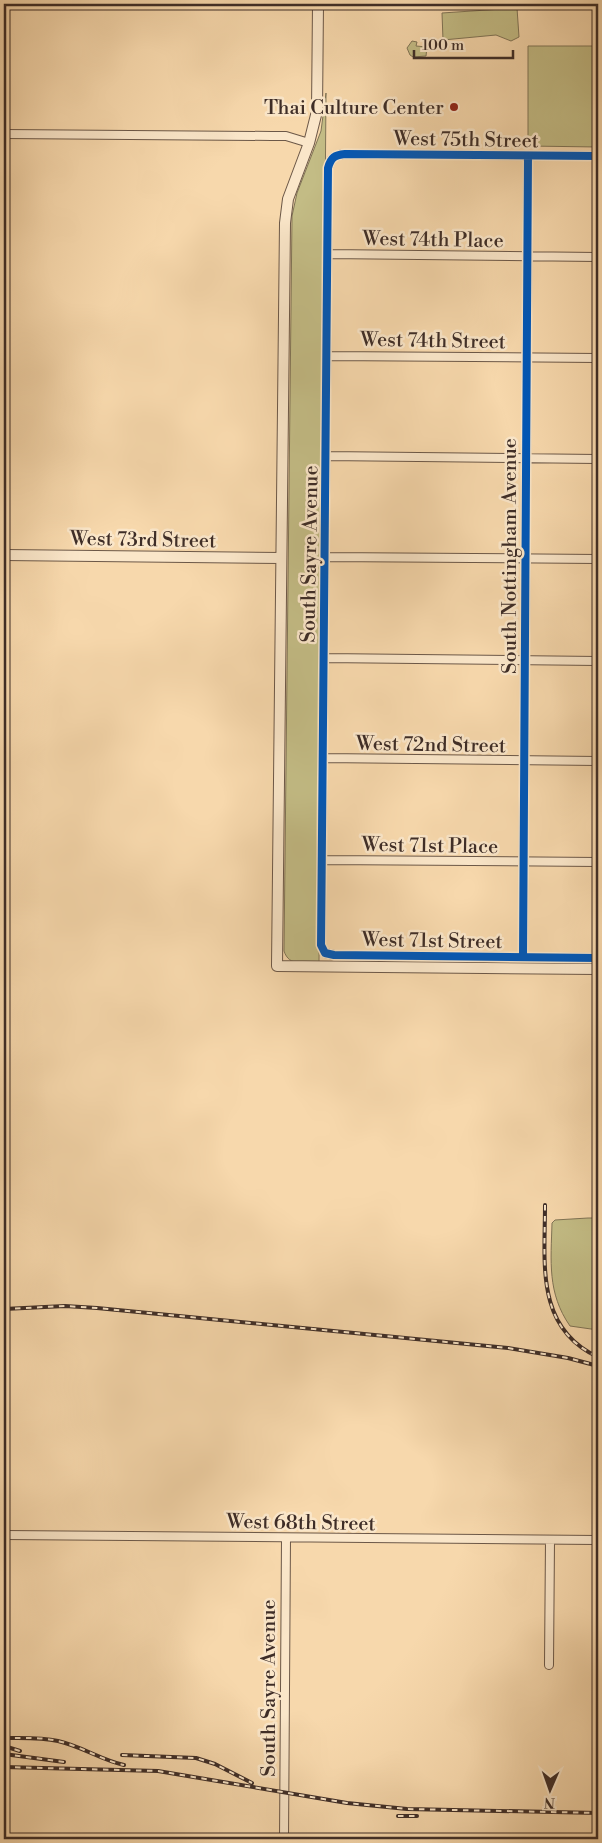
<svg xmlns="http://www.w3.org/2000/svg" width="602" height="1843" viewBox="0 0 602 1843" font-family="'Libre Bodoni',serif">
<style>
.green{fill:#c3bc85;stroke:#807456}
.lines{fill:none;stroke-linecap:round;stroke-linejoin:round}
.minor-casing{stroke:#6c5848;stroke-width:10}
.tertiary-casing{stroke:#6c5848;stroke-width:12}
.minor{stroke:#fae6c9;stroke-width:8}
.tertiary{stroke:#fae6c9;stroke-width:10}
.rail-casing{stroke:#3e2d27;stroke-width:4}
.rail{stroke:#fae6c9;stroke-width:2;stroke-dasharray:5.5;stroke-linecap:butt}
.cycleway-casing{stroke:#fae6c9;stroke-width:11}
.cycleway{stroke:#0057b8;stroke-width:8}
.poi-dot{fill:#8f2418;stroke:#fae6c9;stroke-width:2}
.labels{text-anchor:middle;stroke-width:5;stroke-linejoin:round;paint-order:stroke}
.poi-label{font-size:20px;fill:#3e2d27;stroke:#fae6c9;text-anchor:end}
.street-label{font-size:20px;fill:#3e2d27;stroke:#fae6c9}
</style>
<rect width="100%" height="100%" fill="#f7d8ac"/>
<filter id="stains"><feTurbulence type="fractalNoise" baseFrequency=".004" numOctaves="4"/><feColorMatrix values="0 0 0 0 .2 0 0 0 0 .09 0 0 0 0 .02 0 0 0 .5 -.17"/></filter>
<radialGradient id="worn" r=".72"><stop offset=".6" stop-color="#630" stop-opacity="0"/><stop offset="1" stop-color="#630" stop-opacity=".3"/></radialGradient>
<path class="green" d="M517,8L519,37L511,41L496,35L443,40L442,13Z
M412,41L417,42L416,46L427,47L426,56L413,57L410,55L407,48Z
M528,46H598V147L528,146Z
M326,93L319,962C305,963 289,967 284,951L292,216L297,193L321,131Z
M588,1218H598V1330L570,1326C547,1293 551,1261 552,1223L555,1220Z"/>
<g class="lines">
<defs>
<path id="minor" d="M4,134L272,136H286L309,143
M598,156L345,154C335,155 331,157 328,168L321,945L325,953L334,955L598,958
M328,254L598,257
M327,356L598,358
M326,456L598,459
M325,557L598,559
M324,658L598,661
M323,758L598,761
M322,860L598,862
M523,957L528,156
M4,1535L598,1540
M549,1665L550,1540
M284,1839L286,1538"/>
<path id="tertiary" d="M318,4L317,111L309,143L288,199L285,223L277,966L598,969
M4,555L281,558"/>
</defs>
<use href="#minor" class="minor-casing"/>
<use href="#tertiary" class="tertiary-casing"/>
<use href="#minor" class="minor"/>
<use href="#tertiary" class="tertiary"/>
<defs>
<path id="rail" d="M545,1205C545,1263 535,1328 598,1357
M4,1309L65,1306L97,1308L508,1348L568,1358L598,1366
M4,1738C22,1738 41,1737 58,1741C81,1746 101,1760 124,1765
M4,1746L20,1751
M4,1754L64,1762
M122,1755L196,1758L215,1764L252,1783
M4,1767L158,1771L347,1803L407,1809L598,1813
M398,1816H417"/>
</defs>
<use href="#rail" class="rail-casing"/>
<use href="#rail" class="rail"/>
<defs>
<path id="cycleway" d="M598,156L345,154C335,155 331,157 328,168L321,945L325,953L334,955L598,958
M523,957L528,156"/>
</defs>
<use href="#cycleway" class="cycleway-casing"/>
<use href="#cycleway" class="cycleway"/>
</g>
<circle class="poi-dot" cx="454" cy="107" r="5"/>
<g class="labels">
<g class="poi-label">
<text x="444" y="114">Thai Culture Center</text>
</g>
<g class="street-label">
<text transform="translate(466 139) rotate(1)" y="7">West 75th Street</text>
<text transform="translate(433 239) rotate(1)" y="7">West 74th Place</text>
<text transform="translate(433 340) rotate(1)" y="7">West 74th Street</text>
<text transform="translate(143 539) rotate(1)" y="7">West 73rd Street</text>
<text transform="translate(309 554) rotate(-89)" y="7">South Sayre Avenue</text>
<text transform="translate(509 556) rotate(-90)" y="7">South Nottingham Avenue</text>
<text transform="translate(431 744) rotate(1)" y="7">West 72nd Street</text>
<text transform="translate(430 845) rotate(1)" y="7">West 71st Place</text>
<text transform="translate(432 940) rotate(1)" y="7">West 71st Street</text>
<text transform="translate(301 1522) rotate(1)" y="7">West 68th Street</text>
<text transform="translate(268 1688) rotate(-90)" y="7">South Sayre Avenue</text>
</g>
</g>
<rect width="602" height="1843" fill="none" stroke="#f7d8ac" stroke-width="20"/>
<rect x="5" y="5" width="592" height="1833" fill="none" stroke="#3e2d27" stroke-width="2.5"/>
<rect x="10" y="10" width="582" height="1823" fill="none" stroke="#3e2d27"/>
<g transform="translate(550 1790) rotate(182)" stroke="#fae6c9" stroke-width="4" paint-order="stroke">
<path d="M0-4L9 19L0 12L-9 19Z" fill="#3e2d27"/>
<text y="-8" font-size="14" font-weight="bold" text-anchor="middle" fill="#3e2d27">N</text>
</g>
<path d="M414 50v8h99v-8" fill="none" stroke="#3e2d27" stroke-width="2.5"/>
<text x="422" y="50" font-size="15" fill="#3e2d27" stroke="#fae6c9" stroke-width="4" paint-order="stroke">100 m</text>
<rect width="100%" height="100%" filter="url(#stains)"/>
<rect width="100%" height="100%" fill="url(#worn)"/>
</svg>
